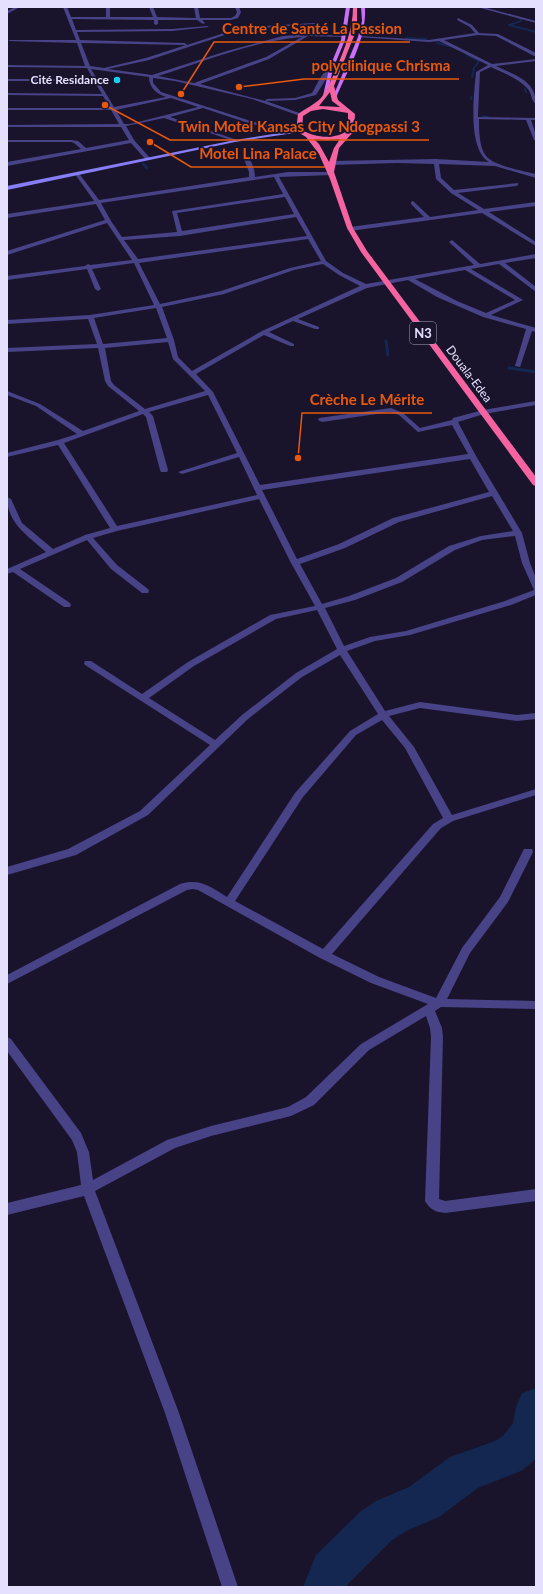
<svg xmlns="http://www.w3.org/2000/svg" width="543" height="1594" viewBox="0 0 543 1594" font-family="Lato,sans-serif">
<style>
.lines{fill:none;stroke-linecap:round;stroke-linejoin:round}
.stream-far2{stroke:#132750;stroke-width:2}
.stream-far1{stroke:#132750;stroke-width:2.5}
.stream{stroke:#132750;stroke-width:3}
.river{fill:#132750;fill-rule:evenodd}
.street{fill:#484287;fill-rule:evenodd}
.secondary{fill:#877ef7;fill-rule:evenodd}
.primary{fill:#ca6ff6;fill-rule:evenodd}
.highway{fill:#f563a1;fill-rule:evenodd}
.poi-dot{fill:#19cff0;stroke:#19142c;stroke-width:1.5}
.labels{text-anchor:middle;stroke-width:3.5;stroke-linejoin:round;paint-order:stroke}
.far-poi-label{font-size:12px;font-weight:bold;fill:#e5e0fd;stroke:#19142c;text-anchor:end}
.far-street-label{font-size:12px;fill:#e5e0fd;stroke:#19142c}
.shield{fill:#19142c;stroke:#a8a3be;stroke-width:1}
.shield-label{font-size:13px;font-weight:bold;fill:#e5e0fd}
.leader{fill:none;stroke:#e8590c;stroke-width:1.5}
.callout-dot{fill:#e8590c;stroke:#19142c;stroke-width:1.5}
.callout-label{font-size:15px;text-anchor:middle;font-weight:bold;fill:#e8590c;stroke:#19142c;stroke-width:3.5;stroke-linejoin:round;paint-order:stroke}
</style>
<rect width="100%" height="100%" fill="#19142c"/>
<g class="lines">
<path class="stream-far2" d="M517,17L522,19L521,21L509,25L536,32
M406,38L426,39
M437,43L453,47
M467,55L479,61L474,68L472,77
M525,89L526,92
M471,97V99
M483,116L488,117"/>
<path class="stream-far1" d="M143,164L147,168"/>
<path class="stream" d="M386,341L388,355
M509,368L536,372"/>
<path class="river" d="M536,1388V1459L521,1471L478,1488L439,1517L406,1531L391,1541L348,1584L347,1587H303L316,1555L361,1511L376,1501L409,1487L450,1457L495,1441L503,1436L513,1423L516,1407L522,1393Z"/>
<path class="street" d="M15,7H20L7,14V11Z
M63,7H67L71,17H106V7H110V17H153L149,7H153L157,17L196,18L194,7H198L200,18H231L235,16L237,12L235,7H239L241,12L238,18L231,20H202L205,23L203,24L197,20H158V24L156,25L154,24V20L72,19L76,30L172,29L207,26L209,27L172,31L77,32L80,40L185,43L187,45L224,33L264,26L314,23L316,24L264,28L225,35L149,60L108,69L152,75L227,51L283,36L307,34L346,36L344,37L308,36L269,59L200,84L265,101L267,99L295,98L312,93C317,85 323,68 333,68L316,95L295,100L266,101L302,114L300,116L252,99L175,81L153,78V83L161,92L254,122L294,130V132L251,124L203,108L170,117L237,140V142L164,118L126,126L134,140L150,158V160H146L131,143L7,166V162L81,149L74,143L71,142H7V140H71L78,141L86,148L129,140L121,127H7V125L119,124L111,110H7V108H110L103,96L7,95V93L102,94L94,81H7V79H93L87,68L7,67V65L85,66L77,43L8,41L10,40H76ZM302,37L266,57L194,83L158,76C205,61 253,41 302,37ZM81,43L186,45L146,58L104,68L90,66ZM91,69L149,77C149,88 157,94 166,97L114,107ZM171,98L198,107L130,124H124L116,110Z
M477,7H483L536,21V23Z
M458,18L472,25L479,33L498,34L536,53V56H534L496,36L478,35L444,40L492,64L536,59V61L496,66C514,75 536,80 536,104C531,101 532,93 527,88C518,78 503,73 491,67L480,72L478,115V117L536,118V120H531L536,135V141L534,140L526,120L479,119C479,130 479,147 486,156C494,166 524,171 536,174V178L495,166L439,164L441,178L454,190L518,183V185L516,186L458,193L484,209L536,202V206L489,212L536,242V246L482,213L350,231L347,229L350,227L424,217L411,204V202L413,201L430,217L478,210L451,193L436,179L434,164L397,163L332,165L329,163L332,161L436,159L489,162C467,149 474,94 476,72L488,65L439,41L429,42L358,37L360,36L429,40L475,33L470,27L457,20Z
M247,157C252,160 255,171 255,177L288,172H333V174L331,175L279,177L326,261L343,273L366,284L474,265L450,243L449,242L452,240L480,264L536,254V258L505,263L536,287V292L499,264L471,269L523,300L491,315L536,328V332L532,331L520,367L515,366L526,329L483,317L437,297L408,280L367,288L298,319L319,327V329H315L293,321L269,332L294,344V346H290L264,335L196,374L213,392L260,485L468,454L452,425L418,432L399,415L390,412L322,422L318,420L319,418L391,408L403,413L420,428L452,420L453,418L483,410L536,401V405L484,414L458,422L476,456L522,533L530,563L536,578V595L511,605L410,635L375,641L347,651L385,711L420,702L517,715L536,713V719L517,721L420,708L389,716L414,747L452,815L536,789V795L453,821L441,828L332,954L379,977L436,998L462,948L500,897L524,849H532L533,852L508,902L470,953L447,999L536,1001V1009L441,1007L435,1011L442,1028L443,1037L439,1199L445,1201L536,1189V1201L445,1213C436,1212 430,1210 425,1201L431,1037L430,1028L426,1016L369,1050L314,1105L291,1116L211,1136L175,1148L95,1191L179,1413L238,1587H222L165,1413L84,1196L7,1215V1203L81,1185L77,1152L72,1140L7,1051V1037L11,1039L81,1133L89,1152L93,1180L167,1140L211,1126L288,1107L306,1097L361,1044L428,1004L371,983L320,958L198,890L193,889L187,890L7,984V975L180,884C201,878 210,887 227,897L295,793L350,731L378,714L340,655L302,677L248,719L148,815L76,855L7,875V867L68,849L140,811L210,745L85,665L84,663L85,661H91L142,694L188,662L270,615L315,606L291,563L259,499L117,531L93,538L117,565L148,589L149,591L148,593H142L111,569L87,540L20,569L70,603L71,605L70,607H64L13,572L7,574V569L46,552C28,536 7,523 7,497L11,499L22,523L53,549L85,535L110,528L58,445L7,457V453L58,440L77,434L36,406L7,395V391L40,404L83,431L139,411L108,386L105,381L98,348L7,352V348L97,344L88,319L7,324V320L90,315L154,305L134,263L92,269L101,289L98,291L95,289L87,269L7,280V276L85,266L88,264L90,265L132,260L107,223L7,255V251L105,220L96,204L7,218V214L94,201L75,174L78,172L99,200L249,177V172L244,159ZM274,177L283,194L172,211L177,232L122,237L111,221L101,203ZM285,197L294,214L182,231L177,213ZM296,217L307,236L138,259L124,240L180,236ZM308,239L321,261L290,268L221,291L160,304L139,263ZM323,264L339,275L360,286L262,331L192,371L178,357L174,340L162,307L224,294L294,270ZM465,270L515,300L486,313L457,301L415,279ZM156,308L167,338L103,344L94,318ZM168,342L173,359L205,391L145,409L114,385L111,381L105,348ZM208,395L237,453L178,472L182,474L239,457L257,495L117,526L64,443L143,414L146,417L160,470L161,472H167L168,470L153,416L149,412ZM470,459L489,492L393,518L339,544L297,559L262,490ZM492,496L513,531L481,536L449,546L396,578L349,596L322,604L300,564L345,548L399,522ZM515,536L522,563L534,590L505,601L406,631L370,637L344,646L325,608L355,600L402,582L455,550L482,540ZM317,610L337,649L296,673L242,715L215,740L149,698L194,666L276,619ZM382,720L405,748L443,818L433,824L323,949L235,901L303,797L356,735Z"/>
<path class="secondary" d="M299,130L301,132L235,142L7,190V186L235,140Z"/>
<path class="primary" d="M346,7H350L345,40L333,69L327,96L325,97L323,96L329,69L341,40Z
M361,7H365C367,39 348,69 336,98L332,99L358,37L362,21Z"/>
<path class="highway" d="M353,7H357V22L354,36L334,86L338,100L355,114L354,131L339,148L334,172L353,228L367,251L536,477V486L533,485L361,252L347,228L330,179L319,154L306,137L296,131L298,114C306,108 314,105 321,98C328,89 332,78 337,67C345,47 353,29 353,7ZM330,92L332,101L340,107L319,106ZM323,109L348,113V130C336,140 315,138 302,130L303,116L311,111ZM314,139L326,140L340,139L334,148L329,162L319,144Z"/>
</g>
<circle class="poi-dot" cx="117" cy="80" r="4"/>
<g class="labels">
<g class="far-poi-label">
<text x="109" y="84">Cité Residance</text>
</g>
<g class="far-street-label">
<text transform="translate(469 374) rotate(53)" y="4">Douala-Edea</text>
</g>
<rect class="shield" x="410" y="322" width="26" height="22" rx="3"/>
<g class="shield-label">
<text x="423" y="338">N3</text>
</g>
</g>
<path class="leader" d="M181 94L214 42H410M239 87L304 79H459M105 105L170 140H429M150 142L191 167H325M298 458L302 413H432"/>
<g class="callout-dot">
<circle cx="181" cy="94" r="4"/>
<circle cx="239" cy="87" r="4"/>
<circle cx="105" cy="105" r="4"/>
<circle cx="150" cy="142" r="4"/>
<circle cx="298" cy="458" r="4"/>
</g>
<g class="callout-label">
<text x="312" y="34">Centre de Santé La Passion</text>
<text x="381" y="71">polyclinique Chrisma</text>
<text x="299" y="132">Twin Motel Kansas City Ndogpassi 3</text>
<text x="258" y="159">Motel Lina Palace</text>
<text x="367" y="405">Crèche Le Mérite</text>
</g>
<rect width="543" height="1594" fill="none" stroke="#e5e0fd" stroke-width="16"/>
</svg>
